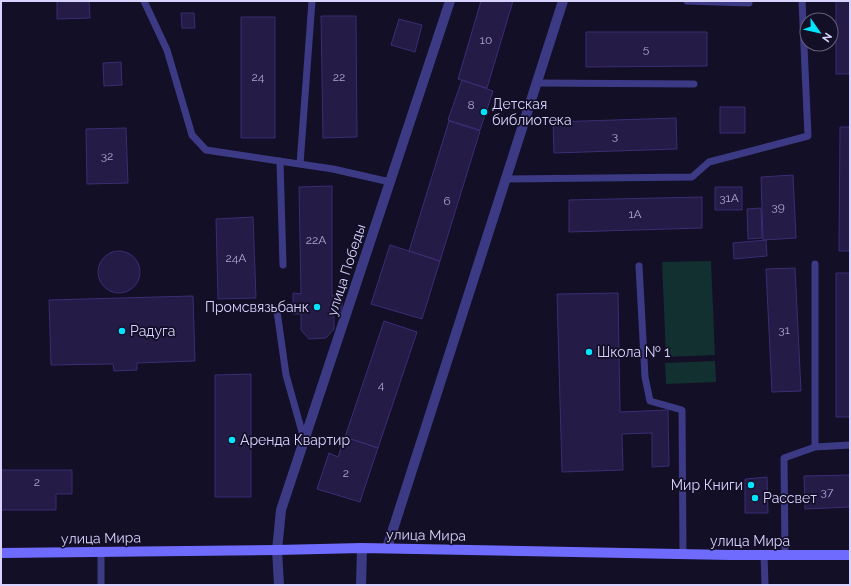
<svg xmlns="http://www.w3.org/2000/svg" width="851" height="586" viewBox="0 0 851 586" font-family="Raleway,sans-serif">
<style>
.green{fill:#12302f}
.building{fill:#241b47;stroke:#3b2d73}
.lines{fill:none;stroke-linecap:round;stroke-linejoin:round}
.lane{stroke:#3d3a85;stroke-width:7}
.street{stroke:#3d3a85;stroke-width:10}
.secondary{stroke:#6f6bff;stroke-width:10}
.poi-dot{fill:#00e5ff;stroke:#130f26;stroke-width:1.5}
.labels{text-anchor:middle;stroke-width:3.5;stroke-linejoin:round;paint-order:stroke}
.number-label{font-size:12px;fill:#aca6d1}
.poi-label{font-size:14px;fill:#d9d4ff;stroke:#130f26;text-anchor:start}
.street-label{font-size:14px;fill:#d9d4ff;stroke:#130f26}
</style>
<rect width="100%" height="100%" fill="#130f26"/>
<path class="green" d="M711,261L715,355L666,357L662,262Z
M715,361L716,382L666,384L665,363Z"/>
<path class="building" d="M57,1H89L90,18L57,19Z
M481,1H513L487,88L458,79Z
M836,1H850V74H836Z
M181,13H194L195,28H182Z
M321,16H356L357,137L323,138Z
M241,17H275V138H241Z
M399,19L422,25L415,52L391,45Z
M586,32H707V66L586,67Z
M121,62L122,85L104,86L103,63Z
M462,80L493,91L480,130L448,120Z
M720,107H745V133H720Z
M676,118L677,149L554,153L553,122Z
M449,121L480,131L440,261L409,251Z
M840,127H850V251H839Z
M126,128L128,183L87,184L86,129Z
M793,175L796,238L763,240L761,177Z
M332,186V296L342,295V313H334V329L326,338L309,339L301,330V314H293V293L301,294L299,187Z
M715,187H742V210H715Z
M702,197V228L569,232V200Z
M761,208L762,238L748,239L747,209Z
M253,217L256,298L218,299L216,219Z
M766,240L767,256L734,259L733,243Z
M390,245L440,261L422,319L371,304Z
M98 272a21 21 0 1 1 42 0a21 21 0 1 1-42 0Z
M795,268L801,391L772,392L766,269Z
M836,273H850V417H836Z
M618,293L620,412L668,410L669,466L652,467V433L622,434L623,470L562,472L557,294Z
M193,296L195,361L137,363V370L114,371L113,364L51,365L49,300Z
M384,321L417,332L378,448L345,437Z
M251,374V497H215V375Z
M345,437L378,448L360,502L317,489L329,453L338,457Z
M1,470H72V494H56V510H1Z
M850,475V507L805,509L804,476Z
M767,477L768,513H745V479Z"/>
<g class="lines">
<path class="lane" d="M144,1L167,50L192,135L206,150L333,169L390,182
M687,1L749,3
M537,83L694,84
M280,161L283,265
M300,164L312,1
M506,179L692,177L709,162L808,136L802,1
M815,264V447
M639,266L645,377L650,401L682,410L683,554
M277,311L286,375L304,439
M764,555L765,585
M785,555L784,458L815,447L850,445
M101,585V552"/>
<path class="street" d="M387,548L563,1
M279,585L277,550L281,510L450,1
M361,585L362,548"/>
<path class="secondary" d="M1,553L277,550L362,548L730,555H850"/>
</g>
<g class="poi-dot">
<circle cx="484" cy="112" r="4"/>
<circle cx="317" cy="307" r="4"/>
<circle cx="122" cy="331" r="4"/>
<circle cx="589" cy="352" r="4"/>
<circle cx="232" cy="440" r="4"/>
<circle cx="751" cy="485" r="4"/>
<circle cx="755" cy="498" r="4"/>
</g>
<g class="labels">
<g class="number-label">
<text x="486" y="44">10</text>
<text x="646" y="53">5</text>
<text x="258" y="81">24</text>
<text x="339" y="81">22</text>
<text x="471" y="109">8</text>
<text x="615" y="140">3</text>
<text x="107" y="160">32</text>
<text x="729" y="202">31А</text>
<text x="447" y="205">6</text>
<text x="778" y="211">39</text>
<text x="635" y="218">1А</text>
<text x="316" y="244">22А</text>
<text x="236" y="262">24А</text>
<text x="784" y="334">31</text>
<text x="381" y="389">4</text>
<text x="346" y="477">2</text>
<text x="37" y="486">2</text>
<text x="827" y="496">37</text>
</g>
<g class="poi-label">
<text x="492" y="109">Детская<tspan x="492" dy="16">библиотека</tspan></text>
<text x="309" y="312" text-anchor="end">Промсвязьбанк</text>
<text x="130" y="336">Радуга</text>
<text x="597" y="357">Школа № 1</text>
<text x="240" y="445">Аренда Квартир</text>
<text x="743" y="490" text-anchor="end">Мир Книги</text>
<text x="763" y="503">Рассвет</text>
</g>
<g class="street-label">
<text transform="translate(346 270) rotate(-72)" y="5">улица Победы</text>
<text transform="translate(426 535) rotate(1)" y="5">улица Мира</text>
<text transform="translate(101 538) rotate(-1)" y="5">улица Мира</text>
<text x="750" y="546">улица Мира</text>
</g>
</g>
<rect width="851" height="586" fill="none" stroke="#d9d4ff" stroke-width="4"/>
<g transform="translate(819 32) rotate(124)"><circle r="19" fill="#130f26" stroke="#625e7d"/>
<path d="M0-3L7 15L0 10L-7 15Z" fill="#00e5ff"/>
<text y="-6" font-size="11" font-weight="bold" text-anchor="middle" fill="#d9d4ff">N</text>
</g>
</svg>
